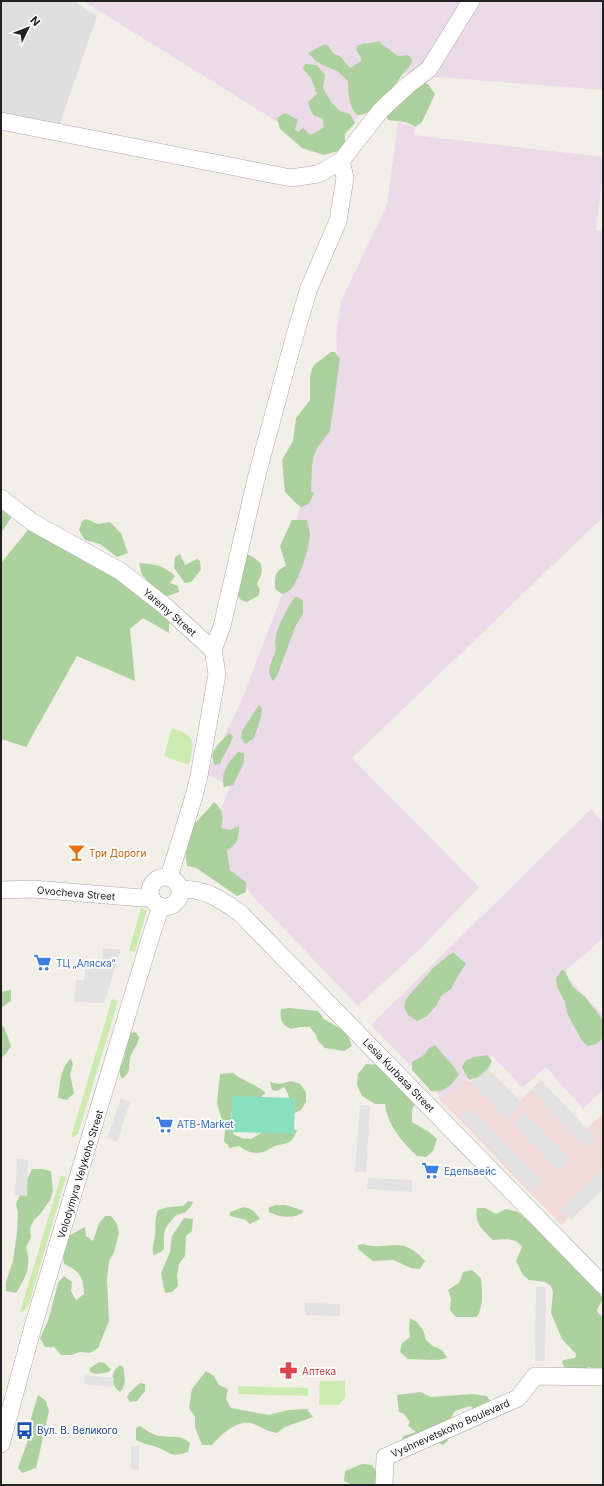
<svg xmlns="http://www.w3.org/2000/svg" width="604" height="1486" viewBox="0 0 604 1486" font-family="Inter,sans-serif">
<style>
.residential{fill:#e0dfdf}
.commercial{fill:#f2dad9}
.industrial{fill:#ebdbe8}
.grass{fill:#cdebb0}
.forest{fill:#add19e}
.pitch{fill:#88e0be}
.parking{fill:#e2e2e2}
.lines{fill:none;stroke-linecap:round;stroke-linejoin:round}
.minor-casing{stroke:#a9a9a9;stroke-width:18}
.minor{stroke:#fff;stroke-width:17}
.labels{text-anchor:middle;stroke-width:3.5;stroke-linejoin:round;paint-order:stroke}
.street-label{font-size:10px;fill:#222;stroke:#fff}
.food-label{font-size:10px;fill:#c56008;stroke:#fff;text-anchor:start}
.shop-label{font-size:10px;fill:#366cbe;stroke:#fff;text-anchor:start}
.health-label{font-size:10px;fill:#be3a42;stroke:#fff;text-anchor:start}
.transit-label{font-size:10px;fill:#164399;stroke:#fff;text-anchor:start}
</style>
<rect width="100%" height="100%" fill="#f2efe9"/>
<path class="residential" d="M1,1H74L97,16L60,123L1,113Z"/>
<path class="commercial" d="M486,1067L520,1101L541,1080L586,1129L603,1113V1185L561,1225L438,1098L461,1076L471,1082Z"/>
<path class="industrial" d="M83,1H603V90L436,77L398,72L326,152Z
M398,122L415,127L414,135L603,157V175L596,230L603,231V517L352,758L479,887L420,949L358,1006L261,905L225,863L213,831L230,786L206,774L241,702L293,566L288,550L332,395L338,361L336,334L341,301L387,205Z
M591,809L603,822V938L563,973L603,1015V1090L583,1109L546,1067L522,1088L492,1055L444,1100L371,1025Z"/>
<path class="grass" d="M172,728C197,736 194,742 189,765L164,756Z
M141,908L147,910L135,952L129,950Z
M112,999L118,1001L78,1134L74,1137H71Z
M61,1176L66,1177L29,1304L24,1311L20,1312Z
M320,1381H345V1398L339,1405H319Z
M238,1386L308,1388V1396L238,1394Z"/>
<path class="forest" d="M378,41L398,56L408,55L412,59V62C410,67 406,70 402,75C393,88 375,116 357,115C349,107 348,93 348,81L337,71L322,65L315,60L308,53L325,44L328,46L334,54L340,56L350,68L361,61V58L356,50L357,46C366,41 369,45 378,41Z
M305,64L317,65L325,75L323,88L331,102L340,111L350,114L355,123L345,134V149L324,155L302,148L280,129L277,118L285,113L298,120L295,129L298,132L303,128L311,135L324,127L323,119L313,115L310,109L308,102L317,94L311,78L303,69Z
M423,83L428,84L435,94L422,122L415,127C405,120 400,122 388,120L386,116Z
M331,352H335L340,359L330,431L317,448L314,456L312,466L311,492L314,493L309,504L301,507L298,505L285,492L282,460L293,441L296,418L310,400V377L312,369L314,365Z
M1,494L13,515L1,533Z
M86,519L98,524L110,522L121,533L128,553L117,557L100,544L85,540L79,530L82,521Z
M292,520H307C308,525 310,531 310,536C309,548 299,582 290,590C288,592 284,593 282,594L275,589C275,576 274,571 286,566L280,546Z
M28,530L91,560L135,586L169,622V633L143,618L130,629L135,681L77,656L26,747L1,739V563Z
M245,553C263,562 266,566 257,584L260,590L258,596L247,602L241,600L235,593Z
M180,554L185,565L197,559L200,561L201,570L191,582L185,583L174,568L175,557Z
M139,563C155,564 163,565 175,576L170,583L178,586L179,592L167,596L159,593L142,575Z
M295,597H298L303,601V614L296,625L277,676L273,681C265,670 272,662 275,652C277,647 274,641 276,636C278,625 288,606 295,597Z
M259,705L262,708L261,717L254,738L245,744L241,738L242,731Z
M229,733L233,736C232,743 223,755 220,764L215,765C207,751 220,743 229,733Z
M238,752L244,753V762L233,785L224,787C220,773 229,761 238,752Z
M214,802C223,810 224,816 221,828L230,830L239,826C239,839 238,843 227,851L230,870L246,882V892L237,896L205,874L196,868L187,866C184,851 186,832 197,821C203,814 209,809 214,802Z
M453,952L466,964L459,974L451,989L441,996L437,1005L427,1016L417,1021L408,1015L404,1007L406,999L434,967Z
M562,970L565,971L572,986L584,996L600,1016L603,1023V1038L596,1044L588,1046L582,1041L567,1013L565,1002L557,987L556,978Z
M11,990V1001L1,1008V992Z
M289,1008L318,1011L324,1019L341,1029L348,1036L352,1046L344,1051L325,1048L318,1041L316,1035L310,1027H300L291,1029C281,1024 280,1020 281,1009Z
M1,1025L4,1027L11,1046L6,1054L1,1058Z
M135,1032L139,1037C138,1045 134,1048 131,1055C127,1065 133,1071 122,1079L120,1075V1069L125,1055L124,1048L125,1041L131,1033Z
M435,1045L454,1067L459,1075C451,1085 445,1093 431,1091L412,1070V1062L424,1055L428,1049Z
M487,1055L492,1061C486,1074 483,1076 469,1080L462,1067L466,1060L475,1057Z
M71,1058L73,1065L70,1074L74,1093L67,1100L58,1098C60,1083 60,1069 71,1058Z
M366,1064L377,1065L415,1104L412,1109V1122L429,1132L437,1139L433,1151L426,1157L417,1156C402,1142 387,1124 385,1104H375L362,1096L357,1085L358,1074Z
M233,1073C243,1081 256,1084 266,1093L258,1099L234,1104L231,1114L233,1134L242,1138L251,1139L268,1129L288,1128L297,1130C291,1145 289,1142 275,1146C272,1147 269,1149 266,1151C256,1155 248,1153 239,1146L230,1148L224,1141L225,1131L217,1103L220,1074Z
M291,1081L300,1084L306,1092V1102L301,1110L292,1114C289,1102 291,1097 284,1087L277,1091L272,1090L270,1082L280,1084Z
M32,1169H42L51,1171L53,1191L50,1200L41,1213L34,1220L30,1228L31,1238L26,1247C32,1266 26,1277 16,1293L6,1291V1282L13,1261L17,1232L18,1213L16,1204Z
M188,1201L193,1202C189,1211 185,1213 176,1215C173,1219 167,1225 166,1228C163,1234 164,1242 164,1249L161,1252L154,1255C151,1249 154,1243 155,1236C156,1225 154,1222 158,1210L169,1207L183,1206Z
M276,1205H286L304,1211C296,1220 278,1217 269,1212V1207Z
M244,1207C252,1209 256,1212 260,1219L250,1224L246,1220L230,1216V1212Z
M477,1208H485L496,1214L506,1209L518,1212L544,1235L576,1270L594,1283L603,1299L597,1310L599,1314L603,1317V1372L601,1373L590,1367L578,1370H566L562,1363L563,1360L575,1358L576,1354L562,1339L551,1313L553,1293L551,1286L545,1282L529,1280L523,1275L516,1261L522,1247C515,1237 504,1239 493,1240C483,1230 474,1224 477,1208Z
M105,1216H111L117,1224L119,1233L114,1252L109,1261L107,1280L109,1321L98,1348L90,1353L80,1352L71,1355H61L54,1347H45L40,1338L48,1321L58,1283L64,1276L72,1282L71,1291L76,1300L84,1294C84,1277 79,1271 64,1264L63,1255L70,1235L85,1227L86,1236L93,1241L99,1223Z
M184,1218L193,1219L192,1231L186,1236L185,1256L179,1264L177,1275L178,1286L172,1292L165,1293L161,1273L170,1252L172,1236Z
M362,1244C390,1252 400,1233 425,1261L420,1269L411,1268L393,1260L373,1261L358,1249V1245Z
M472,1270L481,1278C482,1291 484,1305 477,1317H456L450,1310L451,1299L448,1290L459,1283L463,1272Z
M410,1318L417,1322L423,1330L426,1340L433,1346L442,1350L447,1358L438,1360L408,1359L400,1352L402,1343L410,1337L409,1328Z
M99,1362L104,1363L111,1369L109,1372L97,1374L90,1372V1368Z
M120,1365L123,1367C125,1377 127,1384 120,1392C110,1385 110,1372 120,1365Z
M206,1371L214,1376L219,1385L228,1389L226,1399L231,1408L269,1415L288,1410L307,1409L313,1417L285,1427L277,1433C265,1431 261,1426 251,1423C238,1419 219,1436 212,1445H202L195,1427V1417L189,1408L192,1389Z
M140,1383L145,1384V1391L137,1401L130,1402L127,1397L130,1392Z
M420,1392L431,1397L472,1394L487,1396L493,1407L481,1413L470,1406L455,1411L451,1418L442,1424L448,1441L443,1445L419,1435L401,1443L403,1436L416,1432L408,1426L410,1422L404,1414L399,1412L397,1395Z
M38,1395L46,1401L49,1411L36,1468L22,1473L18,1468L32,1429L31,1418Z
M140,1426C146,1430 152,1435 160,1436C172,1438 180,1434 190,1443L188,1452C169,1459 170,1451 154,1446C148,1445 142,1443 136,1440V1428Z
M362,1464L372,1465L377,1473L379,1485H352L344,1481L345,1471Z"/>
<path class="pitch" d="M232,1096L295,1098L294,1134L231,1132Z"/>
<path class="parking" d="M103,948L121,950L104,1003L74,1002L76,980H84L86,962L102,963Z
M487,1069L521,1104L506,1119L472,1083Z
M542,1081L596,1139L586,1148L532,1091Z
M121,1098L130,1102L117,1142L107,1138Z
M360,1105L370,1106L366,1172H355Z
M470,1108L542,1182L532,1192L460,1117Z
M525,1112L570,1159L558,1171L513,1124Z
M17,1159L28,1160L27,1196L15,1195Z
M603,1168V1189L571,1220L560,1209Z
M368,1178L412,1180V1192L367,1189Z
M536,1287H546L545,1361H535Z
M305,1303L340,1304V1316L305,1315Z
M85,1375L114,1378L113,1387L84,1384Z
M131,1446H139V1470L131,1469Z"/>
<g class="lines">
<defs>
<path id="minor" d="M1,121L291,178L318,174L341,161L381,110L408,85L429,69L471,1
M1,498L32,522L120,571L165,606L213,650L217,674L199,776L194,796L169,877
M213,650L222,626L257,475L293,342L309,288L338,221L345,178L341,161
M150 892a15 15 0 1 1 30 0a15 15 0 1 1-30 0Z
M1,890L33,889L142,898L151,896
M180,890C203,887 222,900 240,913L603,1285
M1,1444L34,1323L150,939L161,906
M384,1485L385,1457L518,1398L535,1376L603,1377"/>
</defs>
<use href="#minor" class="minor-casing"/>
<use href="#minor" class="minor"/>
</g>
<defs>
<symbol id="bar-bare" viewBox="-9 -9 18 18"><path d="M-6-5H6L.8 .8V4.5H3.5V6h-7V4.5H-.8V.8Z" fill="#e8710a" stroke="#fff" stroke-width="2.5" paint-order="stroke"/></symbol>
<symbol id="supermarket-bare" viewBox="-9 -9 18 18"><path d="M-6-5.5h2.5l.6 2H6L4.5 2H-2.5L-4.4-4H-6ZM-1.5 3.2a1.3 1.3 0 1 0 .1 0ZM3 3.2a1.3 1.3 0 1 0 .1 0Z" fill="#3f7fe0" stroke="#fff" stroke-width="2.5" paint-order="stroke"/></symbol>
<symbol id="pharmacy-bare" viewBox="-9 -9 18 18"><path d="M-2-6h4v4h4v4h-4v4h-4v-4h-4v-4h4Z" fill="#e0444e" stroke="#fff" stroke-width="2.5" paint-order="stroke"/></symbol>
<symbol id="bus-bare" viewBox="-9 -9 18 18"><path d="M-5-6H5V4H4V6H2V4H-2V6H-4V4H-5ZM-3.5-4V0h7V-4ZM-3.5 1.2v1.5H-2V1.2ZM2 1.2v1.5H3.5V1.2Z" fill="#1a4fb4" stroke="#fff" stroke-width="2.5" paint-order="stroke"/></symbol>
</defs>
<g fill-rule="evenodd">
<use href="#bar-bare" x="64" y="840" width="25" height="25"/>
<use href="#supermarket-bare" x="30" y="950" width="25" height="25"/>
<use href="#supermarket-bare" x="152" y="1112" width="25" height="25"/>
<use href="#supermarket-bare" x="418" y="1158" width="25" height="25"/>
<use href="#pharmacy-bare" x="276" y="1358" width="25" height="25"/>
<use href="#bus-bare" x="12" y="1418" width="25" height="25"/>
</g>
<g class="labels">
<g class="street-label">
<text transform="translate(170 612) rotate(41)" y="4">Yaremy Street</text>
<text transform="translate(76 893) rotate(5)" y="4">Ovocheva Street</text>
<text transform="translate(399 1075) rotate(46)" y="4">Lesia Kurbasa Street</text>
<text transform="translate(80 1174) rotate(-73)" y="4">Volodymyra Velykoho Street</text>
<text transform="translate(450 1428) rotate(-24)" y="4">Vyshnevetskoho Boulevard</text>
</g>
<g class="food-label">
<text x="89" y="857">Три Дороги</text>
</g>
<g class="shop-label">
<text x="56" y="967">ТЦ „Аляска“</text>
<text x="177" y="1128">ATB-Market</text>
<text x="444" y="1175">Едельвейс</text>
</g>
<g class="health-label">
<text x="302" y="1375">Аптека</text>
</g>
<g class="transit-label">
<text x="37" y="1434">Вул. В. Великого</text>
</g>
</g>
<rect width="604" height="1486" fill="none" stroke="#222222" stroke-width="4"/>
<g transform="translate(28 28) rotate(47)" stroke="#ffffff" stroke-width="3" paint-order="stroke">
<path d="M0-3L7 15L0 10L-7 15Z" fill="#222222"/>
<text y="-6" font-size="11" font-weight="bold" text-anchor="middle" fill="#222222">N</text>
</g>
</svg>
